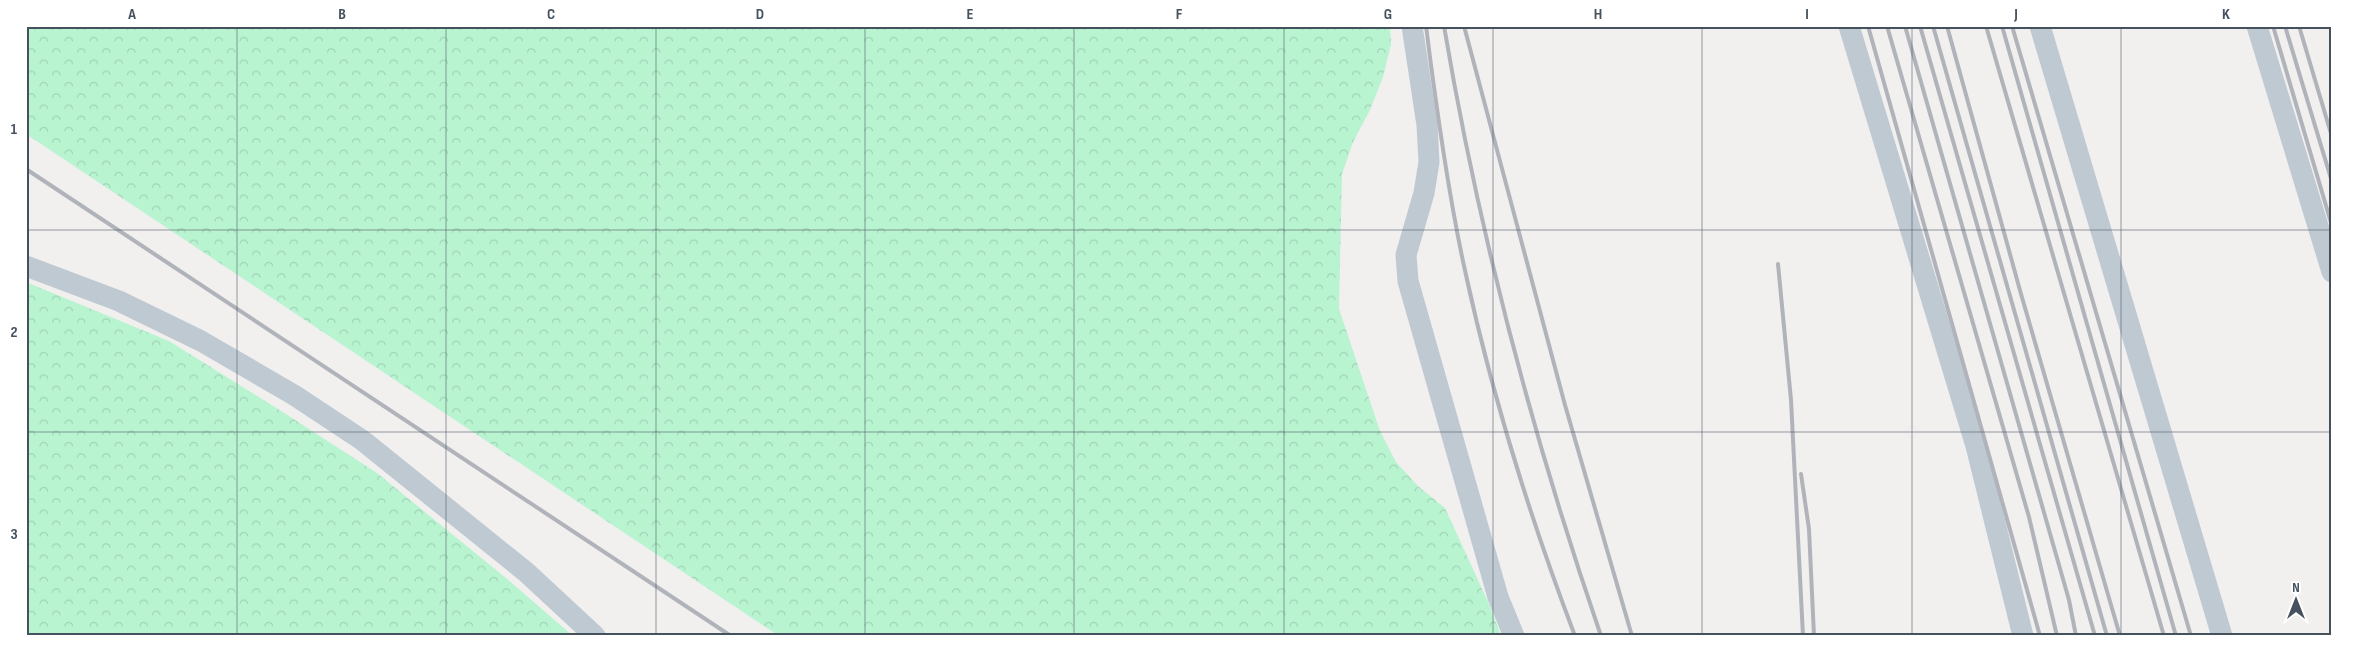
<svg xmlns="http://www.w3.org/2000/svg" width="2358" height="662" viewBox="0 0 2358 662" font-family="'Sofia Sans Condensed',sans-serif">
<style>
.forest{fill:url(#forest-crowns)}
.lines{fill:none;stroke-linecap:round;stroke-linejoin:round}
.minor{stroke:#bec9d2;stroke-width:21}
.rail{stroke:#b0b4ba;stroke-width:4}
.grid{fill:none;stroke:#45525e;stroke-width:1;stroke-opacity:0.55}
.neatline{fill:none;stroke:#45525e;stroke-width:2}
.grid-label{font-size:16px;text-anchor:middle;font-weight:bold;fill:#45525e}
</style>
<defs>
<pattern id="forest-crowns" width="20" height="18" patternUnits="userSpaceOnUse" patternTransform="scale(1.25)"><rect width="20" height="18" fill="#b9f4d1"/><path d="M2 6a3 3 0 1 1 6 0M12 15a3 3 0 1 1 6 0" fill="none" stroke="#a0d3b6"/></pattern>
</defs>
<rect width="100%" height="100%" fill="#f2efef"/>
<path class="forest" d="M26,26H1390L1391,44L1383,77L1370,110L1353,142L1342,174L1339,309L1380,431L1396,462L1419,487L1445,508L1489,604L1501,636H779L26,134Z
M26,282L169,341L275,407L377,473L506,578L573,636H26Z"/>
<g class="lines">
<path class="minor" d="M1412,26L1427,125L1429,162L1424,193L1406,255L1408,281L1498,597L1514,636
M1849,26L1976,446L2023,636
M2040,26L2222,636
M2257,26L2332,272
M26,266L119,301L201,341L294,395L362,440L526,572L595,636"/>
<path class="rail" d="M1426,26C1436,106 1447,187 1464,266C1491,392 1529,515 1575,636
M1444,26C1479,233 1533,438 1601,636
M1464,26L1565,405L1632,636
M1868,26L2040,636
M1887,26L2029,517L2057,636
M1905,26L2069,600L2076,636
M1920,26L2095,636
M1933,26L2107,636
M1947,26L2021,294L2120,636
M1986,26L2164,636
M2002,26L2176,636
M2012,26L2191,636
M2273,26L2332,226
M2285,26L2332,182
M2299,26L2332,137
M2331,26L2332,29
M26,169L731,636
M1778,264L1791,400L1803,636
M1801,474L1809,529L1814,636"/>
</g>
<path class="grid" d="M237,26V636M446,26V636M656,26V636M865,26V636M1074,26V636M1284,26V636M1493,26V636M1702,26V636M1912,26V636M2121,26V636M26,230H2332M26,432H2332"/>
<rect width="2358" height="662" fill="none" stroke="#ffffff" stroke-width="55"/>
<g transform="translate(2296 600)" stroke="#ffffff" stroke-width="4" paint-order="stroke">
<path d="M0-4L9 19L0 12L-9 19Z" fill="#45525e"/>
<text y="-8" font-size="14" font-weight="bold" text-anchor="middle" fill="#45525e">N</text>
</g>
<rect x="28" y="28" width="2302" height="606" class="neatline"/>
<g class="grid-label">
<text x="132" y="19">A</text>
<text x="342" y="19">B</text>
<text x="551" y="19">C</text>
<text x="760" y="19">D</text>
<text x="970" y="19">E</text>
<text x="1179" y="19">F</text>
<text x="1388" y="19">G</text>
<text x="1598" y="19">H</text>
<text x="1807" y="19">I</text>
<text x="2016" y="19">J</text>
<text x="2226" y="19">K</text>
<text x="14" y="134">1</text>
<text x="14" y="337">2</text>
<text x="14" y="539">3</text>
</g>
</svg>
